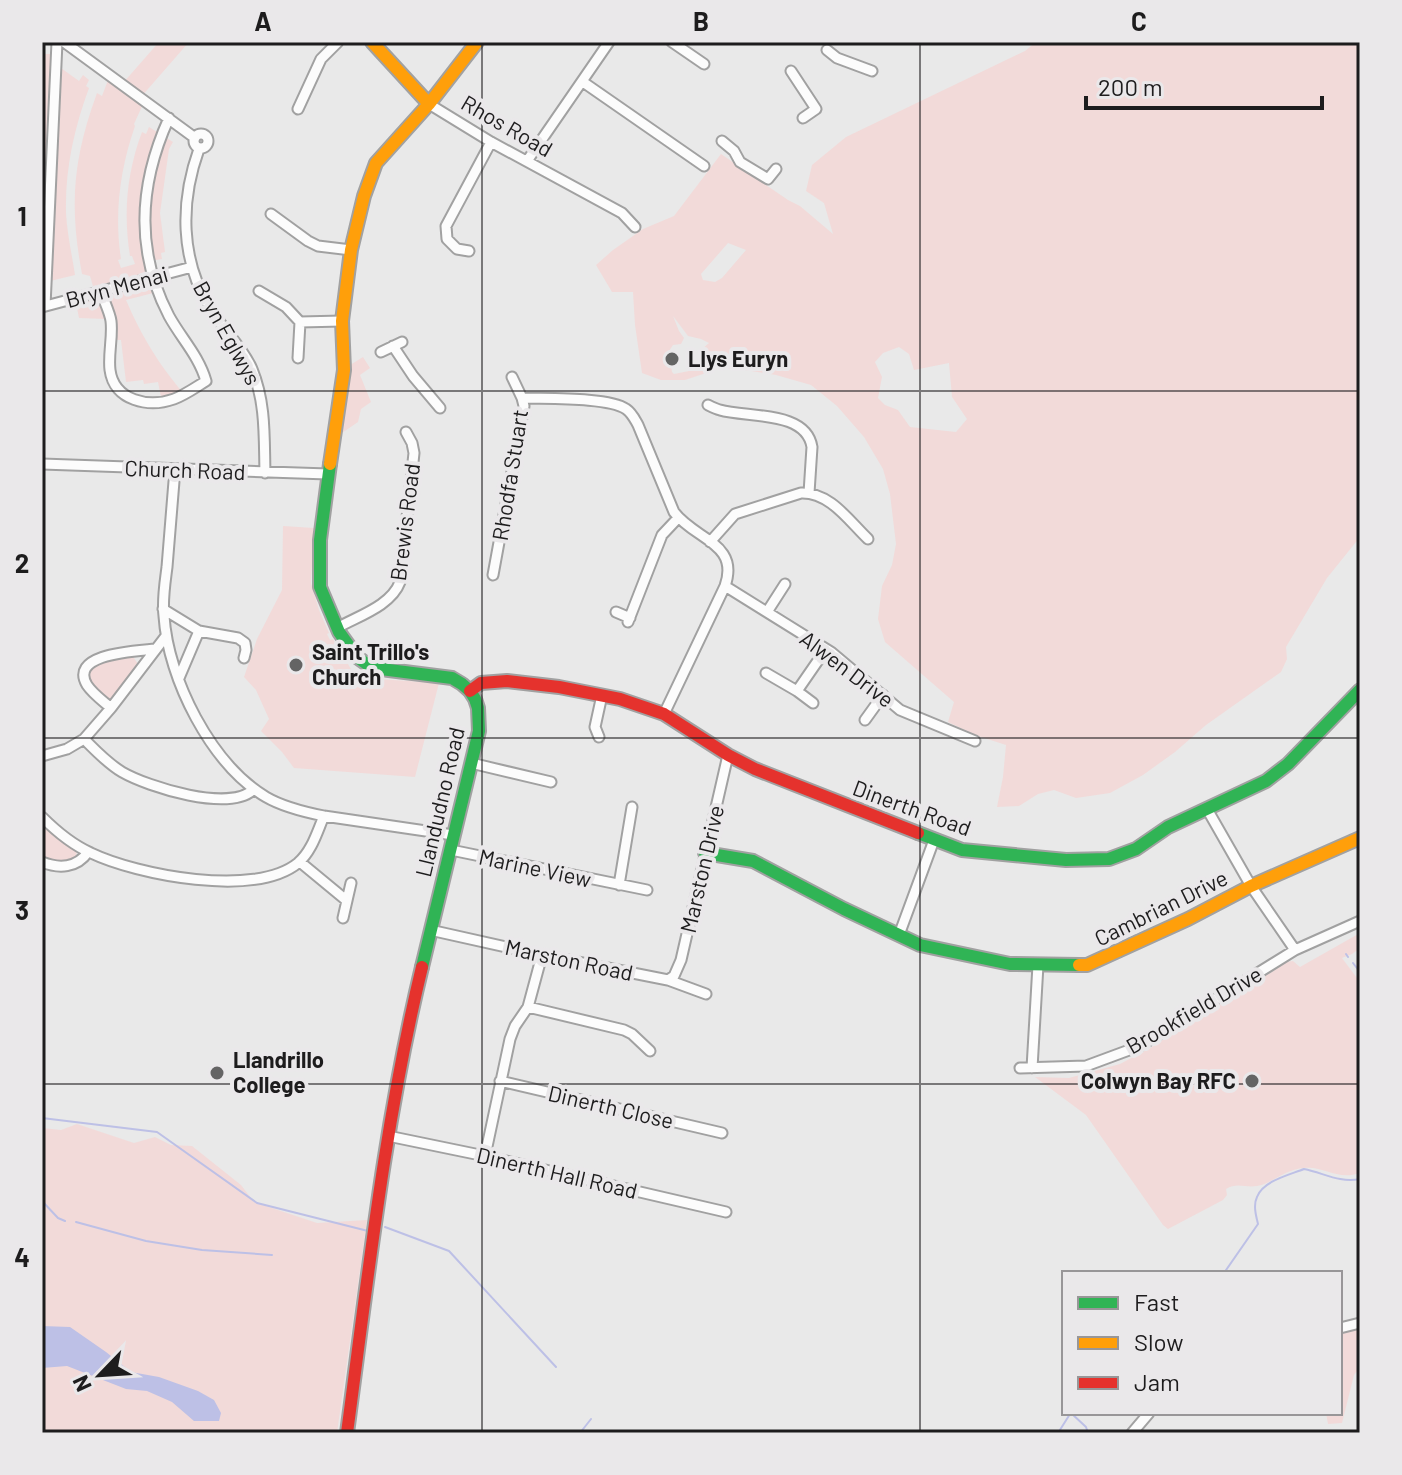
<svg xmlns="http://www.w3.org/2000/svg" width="1402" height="1475" viewBox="0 0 1402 1475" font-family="Barlow,sans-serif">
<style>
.green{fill:#f2dad9;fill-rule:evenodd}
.water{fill:#bdc0e6}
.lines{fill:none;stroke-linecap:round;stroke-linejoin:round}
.stream{stroke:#bdc0e6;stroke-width:2}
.street-casing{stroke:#a1a1a1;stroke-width:13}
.fast-casing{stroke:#a1a1a1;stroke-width:16}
.slow-casing{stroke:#a1a1a1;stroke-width:16}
.jam-casing{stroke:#a1a1a1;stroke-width:16}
.street{stroke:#fcfcfc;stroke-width:9}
.fast{stroke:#30b455;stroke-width:12}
.slow{stroke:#ff9f0a;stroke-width:12}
.jam{stroke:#e5322d;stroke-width:12}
.grid{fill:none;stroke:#1d1c1d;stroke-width:2;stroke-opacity:0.55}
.poi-dot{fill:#646464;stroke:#eae8ea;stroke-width:3}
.labels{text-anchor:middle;stroke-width:8;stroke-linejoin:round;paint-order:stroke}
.street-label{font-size:22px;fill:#1d1c1d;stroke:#eae8ea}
.poi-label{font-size:22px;font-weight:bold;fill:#1d1c1d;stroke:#eae8ea;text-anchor:start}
.neatline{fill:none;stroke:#1d1c1d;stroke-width:3}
.grid-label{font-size:26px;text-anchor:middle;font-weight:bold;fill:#1d1c1d}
</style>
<rect width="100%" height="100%" fill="#e9e9e9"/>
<path class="green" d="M159,42H189L141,97L144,102L134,124L135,126C120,169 114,214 121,259L118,260L121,268L135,264L132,256H130C123,213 127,172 142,132L146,134L149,127L173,142L169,149L160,213L165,252L161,253L162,259L150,261L157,292L126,300C142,337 158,363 184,394L162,402L158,382L144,384L143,380L126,382L121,340H114L106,319L79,318L75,298L95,293L90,276L82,274C69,205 73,159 97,93L102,96L110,75L123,83Z
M1036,42H1360V537L1327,578L1286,647L1287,659L1281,672L1206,725L1175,752L1143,775L1110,793L1076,798L1054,790L1038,794L1019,806L997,807L1003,777L1006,745L975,735L948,722L954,702L885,642L878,619L882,586L892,565L896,544L890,494L883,469L864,437L837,406L811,385L776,375L745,370L721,368L685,380H661L642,373L635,325L633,292H612L596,265L613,250L643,229L674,216L721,154L788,200L800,206L833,234L824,203L806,191L812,165L846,137L1025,51ZM728,243L746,250L722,278L715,282L703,280L701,274ZM673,316L688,336L701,339L709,343L702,349C701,357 698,360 699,369L674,374L672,372L669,351L673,345L681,344L684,338L679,331ZM899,347L909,354L914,370L949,363L952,397L967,419L956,432L910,427L898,410L885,405L878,398L882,377L875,362L883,353Z
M42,54H56V67L61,68L79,81L83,75L89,80L86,86L89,88C74,129 65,169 66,213C67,233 72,255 75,275L42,283Z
M363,357L370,368L360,375L371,402L361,409L358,422L342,433L348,395L347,367Z
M283,526L314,528L311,583L319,610L329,633L327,634L330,640L333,639L351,669L378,679L439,683L415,777L294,768L282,752L261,731L269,719L256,690L244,677L257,639L282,590Z
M132,655L138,664L111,699L102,697L88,679C90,658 114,659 132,655Z
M42,825L77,852L75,859L64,864L42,859Z
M1360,933V948L1352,954L1342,958L1360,982V1173C1337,1181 1325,1166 1304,1168C1285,1169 1271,1184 1257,1186C1245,1188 1237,1182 1226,1189L1227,1195L1223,1200L1168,1229L1163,1225L1086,1115L1035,1077L1069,1078L1120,1064L1152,1047L1238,990L1272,972L1286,962L1293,961L1300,967Z
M77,1124L134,1143L155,1137L171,1145L192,1146L241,1185L254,1202L317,1223L367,1220L337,1433H42V1128L61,1130Z
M1360,1323V1367L1354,1375L1342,1423L1328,1424L1326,1413H1340V1331Z"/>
<path class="water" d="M42,1326L70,1327L106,1352L131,1372L159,1377L198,1391L214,1400L221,1413L219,1421H194L172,1402L147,1391L126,1389L67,1366L42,1368Z"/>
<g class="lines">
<path class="stream" d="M1346,954L1348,957
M1353,963L1360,972
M42,1118L157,1132L257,1203L368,1231
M42,1201L58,1218L65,1221
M76,1222L146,1241L202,1250L272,1255
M385,1227L449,1251L556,1367
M1224,1273L1258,1224C1256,1216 1253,1205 1257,1197C1263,1181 1289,1175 1304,1169C1324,1173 1339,1183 1360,1179
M1071,1413L1086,1427L1088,1433
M580,1433L591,1419
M1058,1433L1070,1414"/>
<defs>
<path id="street" d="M64,42L195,138
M672,42L704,64
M827,50L837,58L872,71
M791,71L816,109L803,118
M583,82L704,166
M429,104L491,142L622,213L635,227
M298,109L321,59L338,42
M194 141a7 7 0 1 1 14 0a7 7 0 1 1-14 0Z
M722,141L734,151L740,162L768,179L776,169
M199,149C180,202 180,259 210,308C223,330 242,346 252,369C266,403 264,437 265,473
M527,161L609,42
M271,214L308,241L318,246L351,250
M469,251L457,249L447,239L446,226L491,142
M259,291L286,307L300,322L342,321
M101,292C104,301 110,313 111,321C113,337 108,354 110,370C114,401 149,408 174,399C185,395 196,387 206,381C199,356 181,338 169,316C135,251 139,184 169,118
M45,306L57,42
M42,307L192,267
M393,346L413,376L440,408
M381,352L402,342
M298,358L300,322
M522,398C546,399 609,397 626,409C632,413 634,418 638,425L674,512C695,540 740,543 725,586L664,714
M708,405C712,407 716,409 720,410C747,418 806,410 812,447L809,493
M42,464L328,474
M175,469C172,502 170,534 167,567C165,583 162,600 164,616C168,679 211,764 266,797C283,807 304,812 324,816L453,835
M710,542L735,514L801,493C830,492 849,521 868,539
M493,575L524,406L522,398L512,377
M725,586L831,652L900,710L975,741
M163,609L199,631L238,638L245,643L246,650L244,658
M616,612L630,618
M767,612L785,584
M628,622L662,535L678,518
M337,628C358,616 391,606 400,582L414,453L412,443L406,432
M766,673L797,691L826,649
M179,678L199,631
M797,691L813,703
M111,708C103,701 93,694 87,685C68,653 138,651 155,649
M865,720L883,695
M599,737L595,727L602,695
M84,739C96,751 107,763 122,772C148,787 230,813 254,789
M42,756L67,749L84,739L111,708L166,636
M471,763L551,782
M1207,809L1251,886L1295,950
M42,817C56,831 73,845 91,853C137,875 255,898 298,863C312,851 317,832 324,816
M451,850L647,890
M42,862C59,869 77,868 88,852
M300,862L346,900
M619,885L632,807
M343,918L351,883
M430,930L542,955L668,980L706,994
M899,935L934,840
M668,980L674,976L681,960L728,755
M528,1007L624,1030L632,1034L650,1051
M1020,1068L1086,1066L1140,1046L1295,950L1360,921
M1032,1068L1038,965
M500,1081L722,1133
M388,1136L485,1156L726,1212
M485,1156L510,1039L515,1026L528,1007L542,955
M1340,1328L1360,1323
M1132,1433L1149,1413"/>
<path id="fast" d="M330,464L320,540V587L339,632L357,657L368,665L381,669L452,678L462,684L470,691L475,699L478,708L479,731L422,967
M918,833L962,850L1066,860L1109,859L1136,849L1168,827L1266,781L1288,764L1360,690
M705,853L753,861L844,909L920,945L1010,964L1079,965"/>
<path id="slow" d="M372,42L429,104
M330,464L344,370L342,321L351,250L364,196L376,163L429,104L477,42
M1079,965H1087L1188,919L1251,886L1360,838"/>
<path id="jam" d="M470,691L481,683L507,681L559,687L620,699L664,714L728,755L755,769L918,833
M347,1433C368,1277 385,1120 422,967"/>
</defs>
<use href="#street" class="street-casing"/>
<use href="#fast" class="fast-casing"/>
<use href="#slow" class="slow-casing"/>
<use href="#jam" class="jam-casing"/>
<use href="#street" class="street"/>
<use href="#fast" class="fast"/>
<use href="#slow" class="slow"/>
<use href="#jam" class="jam"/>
</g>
<path class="grid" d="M482,42V1433M920,42V1433M42,391H1360M42,738H1360M42,1084H1360"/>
<g class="poi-dot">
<circle cx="672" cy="359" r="8"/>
<circle cx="296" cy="665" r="8"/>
<circle cx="217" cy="1073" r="8"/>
<circle cx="1252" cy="1081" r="8"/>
</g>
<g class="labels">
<g class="street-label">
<text transform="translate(507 126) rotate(30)" y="8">Rhos Road</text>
<text transform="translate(117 287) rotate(-15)" y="8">Bryn Menai</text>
<text transform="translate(227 333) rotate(61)" y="8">Bryn Eglwys</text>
<text transform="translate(185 470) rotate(2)" y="8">Church Road</text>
<text transform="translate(510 475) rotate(-81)" y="8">Rhodfa Stuart</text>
<text transform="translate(405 522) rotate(-83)" y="8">Brewis Road</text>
<text transform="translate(847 669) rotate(37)" y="8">Alwen Drive</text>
<text transform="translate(440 802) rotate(-77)" y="8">Llandudno Road</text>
<text transform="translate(912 808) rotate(20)" y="8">Dinerth Road</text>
<text transform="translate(535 868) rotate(12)" y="8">Marine View</text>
<text transform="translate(702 869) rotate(-77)" y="8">Marston Drive</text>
<text transform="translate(1161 908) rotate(-26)" y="8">Cambrian Drive</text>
<text transform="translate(569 960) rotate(12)" y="8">Marston Road</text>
<text transform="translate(1194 1010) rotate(-30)" y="8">Brookfield Drive</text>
<text transform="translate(611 1107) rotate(13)" y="8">Dinerth Close</text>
<text transform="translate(557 1173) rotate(13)" y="8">Dinerth Hall Road</text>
</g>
<g class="poi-label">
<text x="688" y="367">Llys Euryn</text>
<text x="312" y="660">Saint Trillo's<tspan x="312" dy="25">Church</tspan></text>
<text x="233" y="1068">Llandrillo<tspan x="233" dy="25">College</tspan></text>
<text x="1236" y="1089" text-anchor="end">Colwyn Bay RFC</text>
</g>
</g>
<rect width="1402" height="1475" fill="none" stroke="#eae8ea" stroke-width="88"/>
<rect x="1062" y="1271" width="280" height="144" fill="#eae8ea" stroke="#989698" stroke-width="2"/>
<rect x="1078" y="1297" width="40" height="12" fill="#30b455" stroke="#989698" stroke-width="2"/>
<text x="1134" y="1311" font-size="24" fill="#1d1c1d">Fast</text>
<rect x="1078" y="1337" width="40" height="12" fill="#ff9f0a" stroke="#989698" stroke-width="2"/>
<text x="1134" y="1351" font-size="24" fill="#1d1c1d">Slow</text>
<rect x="1078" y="1377" width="40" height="12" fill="#e5322d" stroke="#989698" stroke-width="2"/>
<text x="1134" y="1391" font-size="24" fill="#1d1c1d">Jam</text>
<g transform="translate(100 1375) rotate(245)" stroke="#eae8ea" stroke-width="6" paint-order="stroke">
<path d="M0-6L14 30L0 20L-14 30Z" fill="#1d1c1d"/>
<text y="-12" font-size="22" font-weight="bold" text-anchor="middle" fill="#1d1c1d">N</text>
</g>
<path d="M1086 96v12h236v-12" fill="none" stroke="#1d1c1d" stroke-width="4"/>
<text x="1098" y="96" font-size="24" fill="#1d1c1d" stroke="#eae8ea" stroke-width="6" paint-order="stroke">200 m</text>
<rect x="44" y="44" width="1314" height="1387" class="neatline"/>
<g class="grid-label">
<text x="263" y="31">A</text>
<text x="701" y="31">B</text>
<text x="1139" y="31">C</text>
<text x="22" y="226">1</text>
<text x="22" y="573">2</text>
<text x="22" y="920">3</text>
<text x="22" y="1267">4</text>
</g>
</svg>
